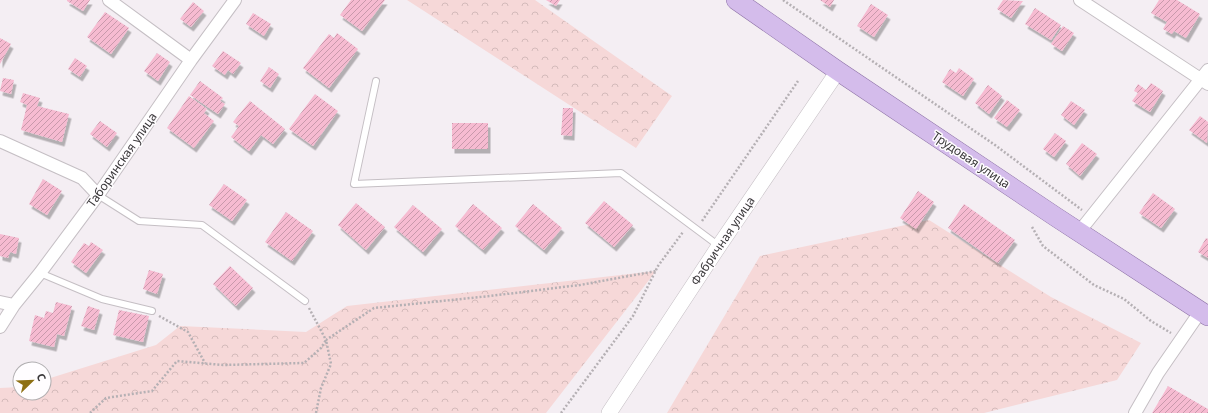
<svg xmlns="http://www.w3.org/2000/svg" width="1208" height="413" viewBox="0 0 1208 413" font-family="'Noto Sans',sans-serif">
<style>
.forest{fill:url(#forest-crowns)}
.building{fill:url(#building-hatch);filter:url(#shadow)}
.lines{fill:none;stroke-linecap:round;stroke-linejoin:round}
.service-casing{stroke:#c5bfc4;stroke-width:8}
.minor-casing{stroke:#c5bfc4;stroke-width:14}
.tertiary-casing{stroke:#c5bfc4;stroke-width:16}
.primary-casing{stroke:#8c71a5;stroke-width:20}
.path{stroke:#b5b0b4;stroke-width:2.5;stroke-dasharray:2 2;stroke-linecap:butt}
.service{stroke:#fff;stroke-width:6}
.minor{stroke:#fff;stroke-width:12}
.tertiary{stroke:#fff;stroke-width:15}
.primary{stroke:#d4bceb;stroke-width:19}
.labels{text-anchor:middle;stroke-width:3;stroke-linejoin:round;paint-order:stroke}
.street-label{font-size:12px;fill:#3a383a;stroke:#fffdff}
</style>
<defs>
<pattern id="forest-crowns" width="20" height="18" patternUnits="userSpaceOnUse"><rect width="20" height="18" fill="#f6d8d8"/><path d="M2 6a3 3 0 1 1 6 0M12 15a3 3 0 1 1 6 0" fill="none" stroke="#d4baba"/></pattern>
<pattern id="building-hatch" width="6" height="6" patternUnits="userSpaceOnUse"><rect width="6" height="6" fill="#f6bbd1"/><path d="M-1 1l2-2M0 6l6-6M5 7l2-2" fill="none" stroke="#c899ab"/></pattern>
<filter id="shadow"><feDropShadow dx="2.5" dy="4.5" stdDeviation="0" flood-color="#0004"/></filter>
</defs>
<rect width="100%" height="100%" fill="#f4eef3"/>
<path class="forest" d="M407,0H535L672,96L636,148Z
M929,220L1051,297L1141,343L1117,380L984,413H667L760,256Z
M656,271L546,413H0V388L20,387V393H44V380L156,345L180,326L306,332L347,306Z"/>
<path class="building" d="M67,0H90L83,11L67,1Z
M351,0H385L362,31L340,15Z
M546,0H560L556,6Z
M820,0H834L830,7Z
M1003,0L1023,1L1011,18L997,9Z
M1159,0H1177L1200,14L1186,38L1174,31L1172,34L1163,29L1167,22L1151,13Z
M193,2L204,11L191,27L180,19Z
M871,4L888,15L874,37L857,26Z
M1035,8L1061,25L1051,40L1025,24Z
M105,12L129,28L111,54L87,37Z
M253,13L271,24L264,36L246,24Z
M1063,26L1074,33L1062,51L1051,44Z
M337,33L358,49L329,88L303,68L329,34L334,38Z
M0,38L11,44L0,64Z
M223,51L241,63L233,74L228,70L225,75L212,66Z
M157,53L170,62L158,81L144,71Z
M75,58L87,66L80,77L68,69Z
M269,67L279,74L270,88L260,81Z
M959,68L974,79L963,96L942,82L950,69L956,73Z
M3,78L14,80L11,94L0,91Z
M200,81L223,98L220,101L225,104L218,114L190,95Z
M1151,83L1163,91L1150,112L1132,101L1138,93L1134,91L1138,84L1146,90Z
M988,85L1002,96L989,114L975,103Z
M23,93L40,98L37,106L69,114L62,142L21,130L27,105L20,102Z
M315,94L338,111L313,146L289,129Z
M189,96L207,109L204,113L214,121L194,148L167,128Z
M1007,100L1020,110L1007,127L994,118Z
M250,101L285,129L273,144L261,135L249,151L231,137L239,126L233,122Z
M1071,101L1085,110L1074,125L1061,115Z
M563,108H573L572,136L561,135Z
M1200,116L1208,122L1207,143L1189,130Z
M100,121L117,133L107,147L90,134Z
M452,123H488V149H452Z
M1055,133L1066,141L1054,157L1043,149Z
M1082,143L1097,154L1080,176L1066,164Z
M43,179L62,191L47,215L29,204Z
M224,184L247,200L232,221L209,205Z
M918,191L934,202L916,229L900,218Z
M1153,193L1175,209L1161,228L1139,213Z
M604,201L633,225L614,247L585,223Z
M356,203L385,227L366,250L338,225Z
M473,204L502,228L483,250L455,226Z
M533,204L562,228L544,250L515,226Z
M964,204L1015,240L998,263L948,228Z
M413,205L442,229L423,252L394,227Z
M286,212L313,231L292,261L265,242Z
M0,234L19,238L16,254L10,252L8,258L0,256Z
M1206,238L1208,239V258L1198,252Z
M91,242L103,250L86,273L71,262L84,243L89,246Z
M230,266L253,288L236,306L213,284Z
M149,270L163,274L157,294L143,289Z
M56,302L72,306L64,336L57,334L54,347L29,341L35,315L44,318L46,311L53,313Z
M88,306L100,310L94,330L81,326Z
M119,310L149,316L143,342L113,335Z
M1168,386L1208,409V413H1152Z"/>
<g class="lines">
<defs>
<path id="service" d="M376,81L354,184L621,173L719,246
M98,195L139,221L202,225L305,301
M40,273L102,299L152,311"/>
<path id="minor" d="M109,0L191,60
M1080,0L1208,84
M0,141L82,178L98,195
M1079,232L1208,70
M0,302L14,305
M0,327L14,305L40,273L98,195L191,60L235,0
M1135,413L1158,373L1200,312"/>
<path id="tertiary" d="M609,413L719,246L838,71"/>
<path id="primary" d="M736,0L838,71L1056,217L1208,316"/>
</defs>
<use href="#service" class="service-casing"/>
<use href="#minor" class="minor-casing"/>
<use href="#tertiary" class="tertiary-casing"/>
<use href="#primary" class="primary-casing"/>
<path class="path" d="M783,0L995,145L1082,210
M702,221L798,81
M1032,227L1043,246L1094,285L1124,299L1151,321L1171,333
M309,308L326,340L374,308L490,296L580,285L656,271
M159,316L188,332L205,363
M90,413L106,398L152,391L177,361L223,365L304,363L321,348L326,340
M316,413L321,388L331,364L326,340
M561,413L633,316L658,266L683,232"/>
<use href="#service" class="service"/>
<use href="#minor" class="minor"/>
<use href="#tertiary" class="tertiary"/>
<use href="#primary" class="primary"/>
</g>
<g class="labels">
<g class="street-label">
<text transform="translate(122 160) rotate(-55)" y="4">Таборинская улица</text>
<text transform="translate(971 160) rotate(34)" y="4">Трудовая улица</text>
<text transform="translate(723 241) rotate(-56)" y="4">Фабричная улица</text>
</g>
</g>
<g transform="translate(32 381) rotate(67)"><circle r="19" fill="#fffdff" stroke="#b0aeb0"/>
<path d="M0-3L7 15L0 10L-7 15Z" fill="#8e7014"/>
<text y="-6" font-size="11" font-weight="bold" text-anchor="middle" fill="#3a383a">С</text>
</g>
</svg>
